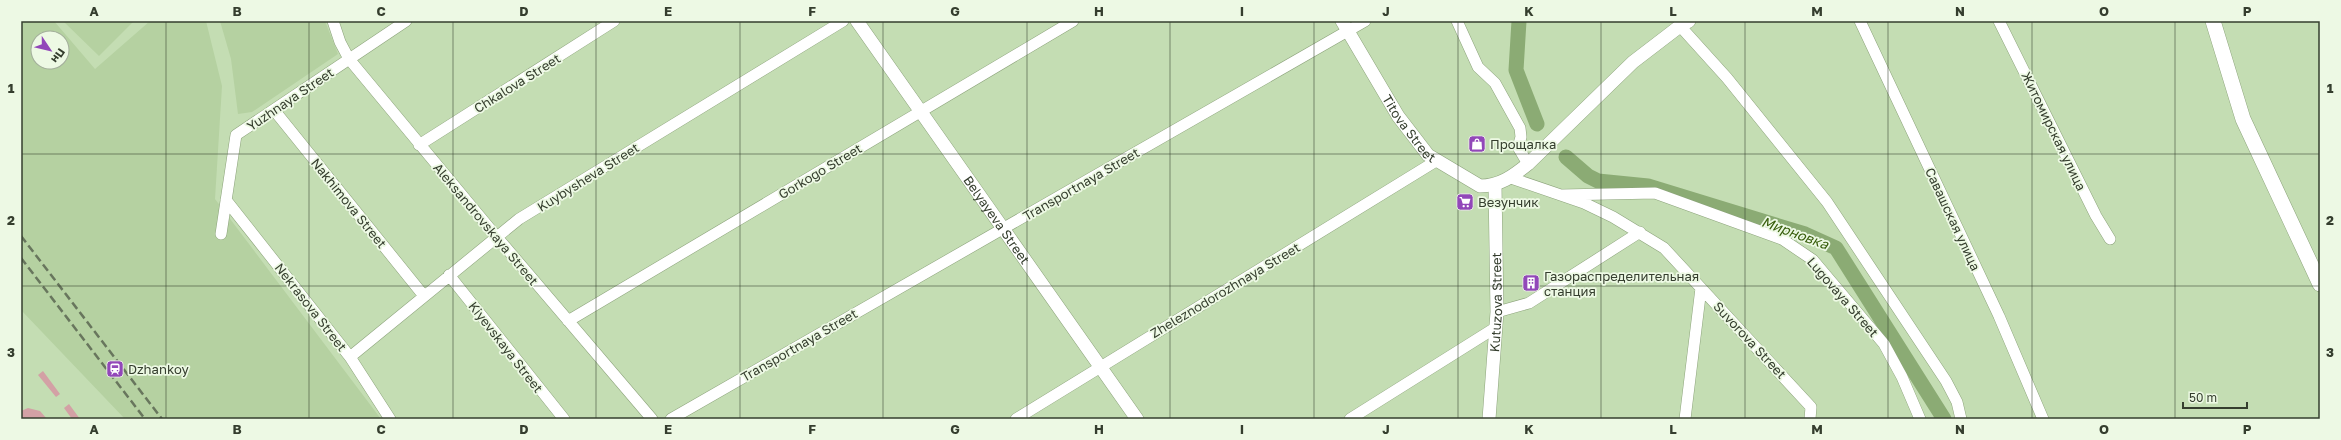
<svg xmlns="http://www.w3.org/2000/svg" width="2341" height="440" viewBox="0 0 2341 440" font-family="'Golos Text',sans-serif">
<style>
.built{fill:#b5d1a1;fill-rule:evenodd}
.green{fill:#d3a1a5}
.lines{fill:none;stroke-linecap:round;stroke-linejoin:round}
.river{stroke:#8bab74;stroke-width:15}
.minor-casing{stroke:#8ca37b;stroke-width:12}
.major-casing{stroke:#8ca37b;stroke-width:14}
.highway-casing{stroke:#8ca37b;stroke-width:16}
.minor{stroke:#fff;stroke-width:11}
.major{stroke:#fff;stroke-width:13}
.highway{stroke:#fff;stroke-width:15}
.rail{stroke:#68765d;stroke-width:2.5;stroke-dasharray:8 4;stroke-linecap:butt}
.grid{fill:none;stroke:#353e2e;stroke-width:1;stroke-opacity:0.55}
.labels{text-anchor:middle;stroke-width:3.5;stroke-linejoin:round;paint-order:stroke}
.street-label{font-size:13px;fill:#353e2e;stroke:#edf9e4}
.poi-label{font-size:13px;fill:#353e2e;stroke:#edf9e4;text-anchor:start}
.water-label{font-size:14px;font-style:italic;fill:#385e0c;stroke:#edf9e4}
.neatline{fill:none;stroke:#353e2e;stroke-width:1.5}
.grid-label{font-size:13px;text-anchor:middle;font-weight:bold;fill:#353e2e}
</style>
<rect width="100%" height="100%" fill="#c4ddb3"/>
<path class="built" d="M21,21H54L95,69L150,21H206L222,86L215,199L381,419H125L21,310ZM38,38H62V62H38Z
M63,21H134L99,56Z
M220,21H325L338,54L252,112L238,114L231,59Z"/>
<path class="green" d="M43,371L60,394L56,397L38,375Z
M69,404L80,419H72L64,408Z
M28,408L40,411L47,419H21V411Z"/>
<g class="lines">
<path class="river" d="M1519,21L1516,70L1537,124
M1566,157L1588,176L1598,181L1648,186L1805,234L1836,248L1944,419"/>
<defs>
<path id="minor" d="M333,21L340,42L349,59L496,236L652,419
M1457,21L1478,67L1495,83L1520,128L1521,137L1518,147L1528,164
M1860,21L1999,316L2043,419
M1999,21L2096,216L2110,239
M1680,26L1727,78L1827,202L1946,381L1957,402L1961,419
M274,110L424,296
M419,145L614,21
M1511,178L1584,203L1613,217L1664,248L1811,407L1810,419
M1561,195L1655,193L1782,239L1813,260L1884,344L1902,377L1920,419
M226,200L350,357L390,419
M221,234L236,135L406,21
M449,275L564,419
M1497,312L1529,303L1640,232
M568,321L1073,21
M350,357L519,219L843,21
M671,419L1365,21
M1016,419L1436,161
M1350,419L1495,328
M1685,419L1701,288"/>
<g id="major">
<path id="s1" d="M857,21L1137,419"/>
<path id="s2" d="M1342,21L1398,116L1428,155L1480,186C1500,186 1513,176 1528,164L1633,62L1680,26L1689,21"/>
<path id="s3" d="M1489,419L1497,312L1495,185"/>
</g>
<path id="highway" d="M2213,21L2243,119L2320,284"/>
</defs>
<use href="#minor" class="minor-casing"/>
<use href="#major" class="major-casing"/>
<use href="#highway" class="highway-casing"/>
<use href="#minor" class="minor"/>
<use href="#major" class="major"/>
<use href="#highway" class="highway"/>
<path class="rail" d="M21,236L162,419
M21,258L145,419"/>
</g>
<path class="grid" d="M166,21V419M309,21V419M453,21V419M596,21V419M740,21V419M883,21V419M1027,21V419M1170,21V419M1314,21V419M1458,21V419M1601,21V419M1745,21V419M1888,21V419M2032,21V419M2175,21V419M21,154H2320M21,286H2320"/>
<defs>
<symbol id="shop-square" viewBox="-11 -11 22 22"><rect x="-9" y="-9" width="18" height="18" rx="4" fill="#9247b9" stroke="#edf9e4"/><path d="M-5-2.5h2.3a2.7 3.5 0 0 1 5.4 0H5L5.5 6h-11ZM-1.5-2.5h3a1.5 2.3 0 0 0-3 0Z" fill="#fff"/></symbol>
<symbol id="supermarket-square" viewBox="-11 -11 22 22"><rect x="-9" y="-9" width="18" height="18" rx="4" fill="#9247b9" stroke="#edf9e4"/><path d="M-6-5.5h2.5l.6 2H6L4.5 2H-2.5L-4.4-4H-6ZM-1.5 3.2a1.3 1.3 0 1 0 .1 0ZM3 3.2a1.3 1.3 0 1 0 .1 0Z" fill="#fff"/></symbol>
<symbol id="building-square" viewBox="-11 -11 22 22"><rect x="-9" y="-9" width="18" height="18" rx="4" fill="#9247b9" stroke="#edf9e4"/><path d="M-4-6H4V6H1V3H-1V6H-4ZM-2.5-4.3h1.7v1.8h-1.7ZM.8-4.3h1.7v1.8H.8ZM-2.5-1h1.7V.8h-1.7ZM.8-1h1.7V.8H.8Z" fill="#fff"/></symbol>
<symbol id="station-square" viewBox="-11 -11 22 22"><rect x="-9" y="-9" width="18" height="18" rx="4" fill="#9247b9" stroke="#edf9e4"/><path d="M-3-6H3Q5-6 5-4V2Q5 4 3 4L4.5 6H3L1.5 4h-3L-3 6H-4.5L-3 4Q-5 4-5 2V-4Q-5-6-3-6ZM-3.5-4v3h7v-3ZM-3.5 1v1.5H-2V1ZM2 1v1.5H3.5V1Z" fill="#fff"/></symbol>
</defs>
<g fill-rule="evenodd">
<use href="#shop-square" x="1467" y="134" width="20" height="20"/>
<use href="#supermarket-square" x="1455" y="192" width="20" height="20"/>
<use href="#building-square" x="1521" y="273" width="20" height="20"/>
<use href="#station-square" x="105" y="359" width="20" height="20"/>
</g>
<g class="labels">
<g class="street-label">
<text transform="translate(517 83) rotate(-32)" y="5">Chkalova Street</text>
<text transform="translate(290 99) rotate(-34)" y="5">Yuzhnaya Street</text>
<text dy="5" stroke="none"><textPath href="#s2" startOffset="127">Titova Street</textPath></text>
<text transform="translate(2054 131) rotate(64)" y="5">Житомирская улица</text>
<text transform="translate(820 171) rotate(-31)" y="5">Gorkogo Street</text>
<text transform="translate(588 177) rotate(-32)" y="5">Kuybysheva Street</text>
<text transform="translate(1081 184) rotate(-30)" y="5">Transportnaya Street</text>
<text transform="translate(349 203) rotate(51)" y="5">Nakhimova Street</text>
<text transform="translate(1953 219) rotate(65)" y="5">Савашская улица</text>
<text dy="5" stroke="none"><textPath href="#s1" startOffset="243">Belyayeva Street</textPath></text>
<text transform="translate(486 224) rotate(50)" y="5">Aleksandrovskaya Street</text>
<text transform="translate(1225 290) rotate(-31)" y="5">Zheleznodorozhnaya Street</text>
<text transform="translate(1843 297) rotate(49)" y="5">Lugovaya Street</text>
<text dy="5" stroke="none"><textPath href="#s3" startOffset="117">Kutuzova Street</textPath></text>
<text transform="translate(311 307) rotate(52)" y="5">Nekrasova Street</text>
<text transform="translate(1750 340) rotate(47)" y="5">Suvorova Street</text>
<text transform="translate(799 345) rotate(-30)" y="5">Transportnaya Street</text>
<text transform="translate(506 347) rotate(52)" y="5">Kiyevskaya Street</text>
</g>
<g class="poi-label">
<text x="1490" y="149">Прощалка</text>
<text x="1478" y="207">Везунчик</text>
<text x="1544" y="281">Газораспределительная<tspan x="1544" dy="15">станция</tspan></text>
<text x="128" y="374">Dzhankoy</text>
</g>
<g class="water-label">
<text transform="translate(1795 233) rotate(20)" y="5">Мирновка</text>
</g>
</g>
<rect width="2341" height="440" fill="none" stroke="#edf9e4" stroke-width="44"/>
<g transform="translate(50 50) rotate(125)"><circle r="19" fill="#edf9e4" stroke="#a3ae9b"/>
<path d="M0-3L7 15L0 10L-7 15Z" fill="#9247b9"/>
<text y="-6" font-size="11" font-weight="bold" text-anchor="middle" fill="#353e2e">Пн</text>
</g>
<path d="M2183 402v6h64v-6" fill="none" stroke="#353e2e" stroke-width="2"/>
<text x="2189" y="402" font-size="12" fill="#353e2e" stroke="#edf9e4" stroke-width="3" paint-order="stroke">50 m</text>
<rect x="22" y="22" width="2297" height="396" class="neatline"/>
<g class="grid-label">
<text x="94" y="16">A</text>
<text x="237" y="16">B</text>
<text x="381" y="16">C</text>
<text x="524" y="16">D</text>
<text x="668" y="16">E</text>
<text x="812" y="16">F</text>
<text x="955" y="16">G</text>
<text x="1099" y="16">H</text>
<text x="1242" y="16">I</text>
<text x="1386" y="16">J</text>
<text x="1529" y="16">K</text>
<text x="1673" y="16">L</text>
<text x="1817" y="16">M</text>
<text x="1960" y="16">N</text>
<text x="2104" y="16">O</text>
<text x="2247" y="16">P</text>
<text x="11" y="93">1</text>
<text x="2330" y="93">1</text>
<text x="11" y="225">2</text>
<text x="2330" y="225">2</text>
<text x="11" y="357">3</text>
<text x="2330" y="357">3</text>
<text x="94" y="434">A</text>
<text x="237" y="434">B</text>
<text x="381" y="434">C</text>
<text x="524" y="434">D</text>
<text x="668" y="434">E</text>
<text x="812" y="434">F</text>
<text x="955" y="434">G</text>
<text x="1099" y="434">H</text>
<text x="1242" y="434">I</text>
<text x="1386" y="434">J</text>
<text x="1529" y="434">K</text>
<text x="1673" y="434">L</text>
<text x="1817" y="434">M</text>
<text x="1960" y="434">N</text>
<text x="2104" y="434">O</text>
<text x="2247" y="434">P</text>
</g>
</svg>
